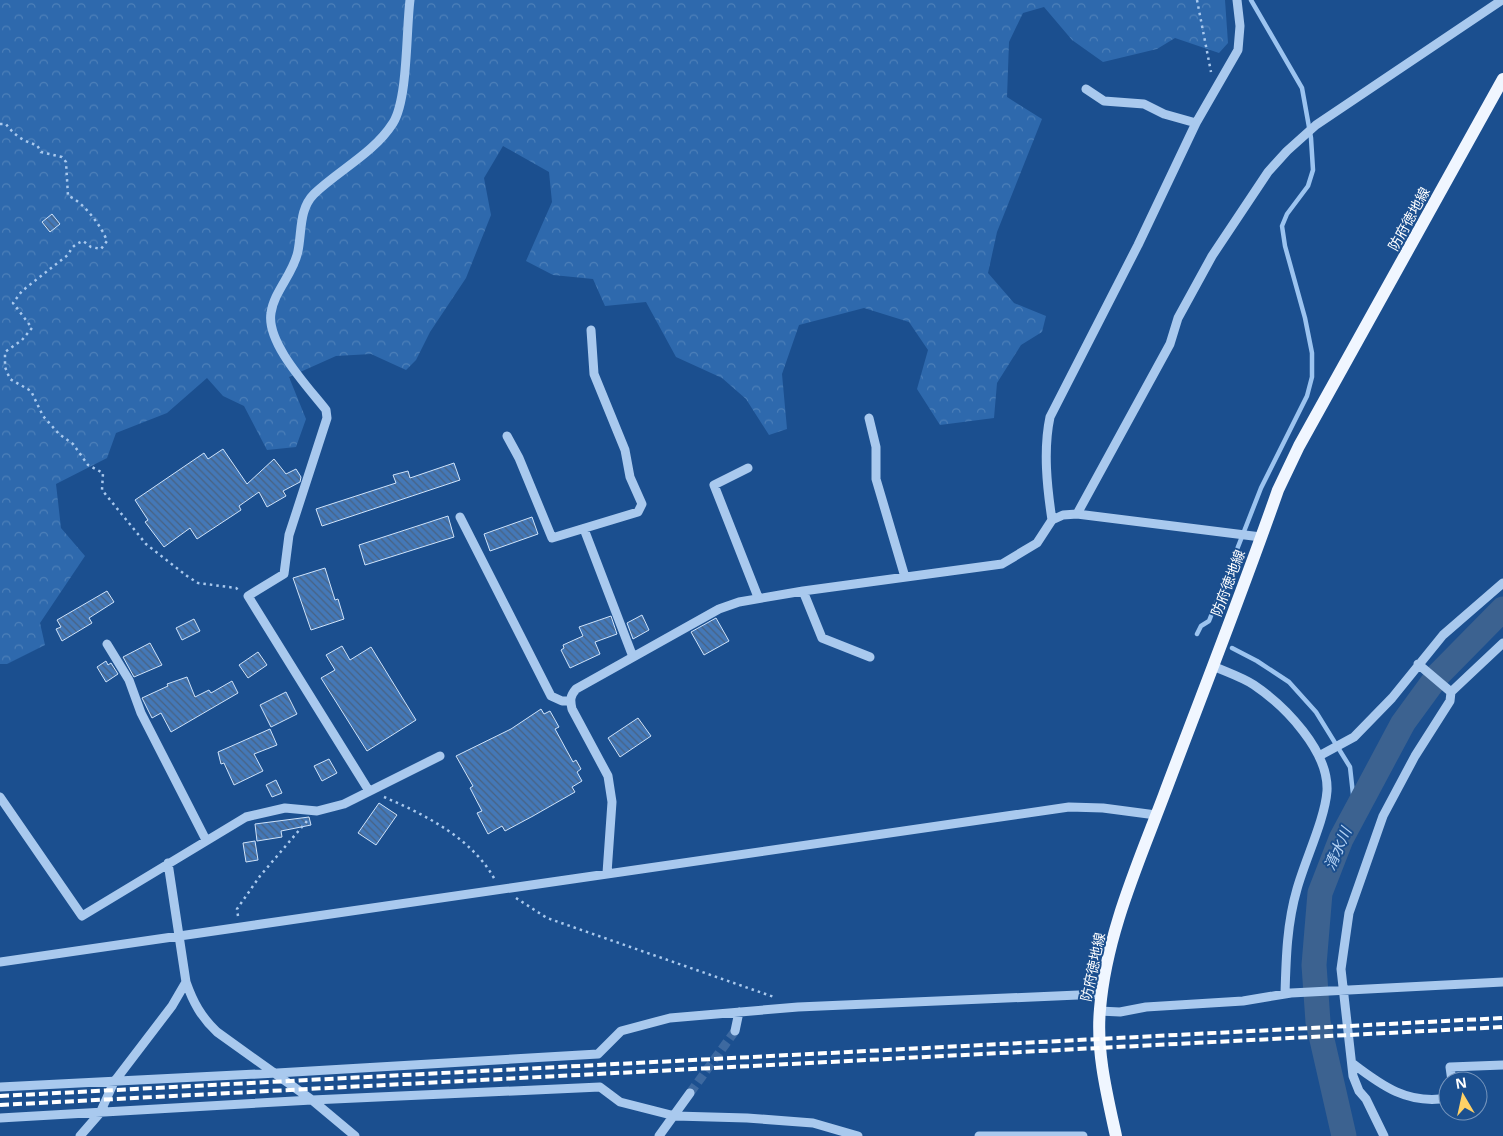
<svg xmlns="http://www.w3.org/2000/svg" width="1503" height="1136" viewBox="0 0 1503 1136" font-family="'Open Sans','Noto Sans JP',sans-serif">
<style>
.forest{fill:url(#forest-crowns)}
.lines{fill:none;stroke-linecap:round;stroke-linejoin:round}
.stream{stroke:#9cc4f0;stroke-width:4.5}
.river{stroke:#3c6290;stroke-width:25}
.building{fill:url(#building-back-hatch);stroke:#cfe3fa}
.minor-tunnel{stroke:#3d69a0;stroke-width:9;stroke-dasharray:9 4.5;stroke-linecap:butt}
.path{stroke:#a9c9ee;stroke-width:2.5;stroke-dasharray:2.5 4;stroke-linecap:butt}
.minor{stroke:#a9c9ee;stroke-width:9}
.major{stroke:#f0f6ff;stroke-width:12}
.rail{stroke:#fff;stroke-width:4;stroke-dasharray:9 4;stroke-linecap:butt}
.labels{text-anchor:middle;stroke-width:4;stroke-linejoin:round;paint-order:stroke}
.street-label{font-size:14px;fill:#fff;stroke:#1b4f8f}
.water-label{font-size:15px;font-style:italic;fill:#b5d3f5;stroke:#1b4f8f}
</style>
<defs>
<pattern id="forest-crowns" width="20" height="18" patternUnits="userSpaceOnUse" patternTransform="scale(1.25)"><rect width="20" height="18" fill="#2e69ad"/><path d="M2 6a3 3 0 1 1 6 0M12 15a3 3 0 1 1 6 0" fill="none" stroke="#4d80b9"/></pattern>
<pattern id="building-back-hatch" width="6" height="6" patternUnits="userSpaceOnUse" patternTransform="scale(1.25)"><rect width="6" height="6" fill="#4478b7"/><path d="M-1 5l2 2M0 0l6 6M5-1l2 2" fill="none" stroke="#486282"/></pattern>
</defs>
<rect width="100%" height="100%" fill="#1b4f8f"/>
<path class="forest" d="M0,0H1225L1228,43L1219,53L1175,38L1157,49L1103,62L1072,40L1044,7L1023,13L1009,42L1007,97L1042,119L997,232L988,273L1014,303L1046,316L1042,332L1021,345L997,383L994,418L940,425L917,389L928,350L909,322L864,308L799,325L782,374L787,429L769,435L746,399L722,378L676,357L646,302L605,306L593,279L553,275L526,261L552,202L549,172L503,146L484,178L491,215L466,278L430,332L416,360L406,370L371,354L336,356L289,377L306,419L296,447L267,450L244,406L223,396L207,378L167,413L116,433L107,458L56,484L61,528L85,556L40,623L45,645L7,664H0Z"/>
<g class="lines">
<path class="stream" d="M1197,634L1201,626L1209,621L1261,488L1307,396L1312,377V353L1305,318L1285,246L1282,226L1287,214L1308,186L1313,170L1311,138L1302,88L1251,0
M1232,648L1257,661L1289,682L1316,712L1350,767L1355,812"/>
<path class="river" d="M1344,1136L1318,1022L1314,965L1320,893L1341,839L1403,723L1438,675L1503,609"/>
</g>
<path class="building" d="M52,214L60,224L50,232L42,222Z
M223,449L247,484L274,459L286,474L296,469L301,477L300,482L283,491L286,496L267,507L259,492L239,506L241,510L197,539L190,528L164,547L145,522L148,520L135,500L204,453L208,459Z
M454,463L460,480L322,526L316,509L396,483L393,475L408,471L410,478Z
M448,516L454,537L365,565L359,545Z
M532,517L538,534L490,551L484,534Z
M325,568L335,600L338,599L344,619L311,630L293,578Z
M107,591L114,602L89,618L92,623L62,641L56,629L61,627L57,620Z
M642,615L649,630L633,639L627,623Z
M611,616L617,634L595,642L600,654L570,668L561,650L564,648L563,645L583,636L579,627Z
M716,618L729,641L704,655L691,632Z
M194,619L200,631L182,640L176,628Z
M150,643L162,665L134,677L123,657Z
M342,646L350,660L371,647L416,720L367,751L321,678L335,670L326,655Z
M258,652L267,665L248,678L239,665Z
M106,661L108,665L111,663L118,674L106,682L97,667Z
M187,677L195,697L209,690L211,693L232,681L238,693L171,732L161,713L152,718L142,698L168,686L167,684Z
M286,692L297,714L271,727L260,705Z
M541,709L544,714L550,711L559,727L555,729L573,762L576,760L581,769L577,772L582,781L572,787L575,792L533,816L505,831L502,826L488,834L477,813L482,811L470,788L473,786L456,756L511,729Z
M638,718L651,736L620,757L608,738Z
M270,729L277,745L254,754L263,771L234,785L224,763L221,764L218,752Z
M329,759L337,773L322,781L314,766Z
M276,780L282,793L272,797L266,785Z
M379,803L397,815L376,845L358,833Z
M309,817L311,825L281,831L282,837L257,841L255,824Z
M255,841L258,860L246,862L243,843Z"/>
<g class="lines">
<path class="minor-tunnel" d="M690,1093L735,1031"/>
<path class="path" d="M1197,0L1211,72
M0,124H6C13,134 24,142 37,145L41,152L62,157L66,162L68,196C83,201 102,227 107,241L101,249L91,247L83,241C76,244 71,247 69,254L22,291L13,303L32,328L22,340L5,352V367L10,379L31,391L43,416L59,434L73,444L88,465L103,473L102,490L146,544L187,576L198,583L236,588L240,591
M384,797C426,815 473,839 495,880
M516,898L547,918L774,997
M238,916L237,909L260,876L307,821"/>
<path class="minor" d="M1086,89L1104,101L1144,104L1164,114L1196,123
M869,418L876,447V479L905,577
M507,436L519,458L552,538L638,512L642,504L630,477L625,450L594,374L591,330
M748,468L714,485L758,597
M1077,514L1170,344L1178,318L1212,256L1268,172L1287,151L1316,125L1502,0
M460,517L551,696L562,701H570
M1052,520C1047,487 1043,450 1050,417L1138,245L1196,123L1238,50L1240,26L1237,0
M584,529L633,657
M803,591L822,638L870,657
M107,644L129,680L141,713L206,840
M1418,664L1451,692
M1213,666C1226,672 1242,677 1254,685C1285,706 1329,751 1327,791C1325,819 1305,860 1297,889C1287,923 1286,958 1285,994
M1319,756L1354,737L1392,698L1443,635L1503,583
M369,791L248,596L284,574L289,535L327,418L326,410C308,387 266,343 271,313C274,291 294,273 298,251C302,231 299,209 314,194C339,170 374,153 393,123C408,99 406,31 410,0
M0,797L82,916L246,817L285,808L317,811L344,804L440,756
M168,863L186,982C193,1002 201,1017 217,1032L312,1100L355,1136
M607,873L612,802L608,776L572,709C570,700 570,696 576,689L719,609L739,602L803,591L1002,564L1037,543L1052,520L1063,515L1077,514L1261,537
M0,962L1069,807L1103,808L1156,815
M1099,1011L1120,1012L1146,1007L1243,1001L1291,993L1503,982
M735,1031L739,1012
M1352,1063C1382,1086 1408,1105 1448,1098
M1452,1081L1450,1067L1503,1065
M0,1087L277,1073L598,1054L621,1031L670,1018L798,1007L1101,994
M0,1118L312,1100L600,1087L620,1102L675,1116L747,1118L813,1123L858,1136
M80,1136L100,1113L114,1082L172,1006L186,982
M659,1136L690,1093
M979,1136H1083
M1384,1136L1366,1099L1359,1091L1353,1076L1341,969L1349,913L1383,816L1415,756L1450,701L1451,692L1503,643"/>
<path class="major" d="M1116,1136C1107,1095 1096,1051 1100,1009C1106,935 1138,864 1164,795C1202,694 1242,593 1278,490L1299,446L1503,79"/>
<path class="rail" d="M0,1096L1503,1018
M0,1105L1503,1027"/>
</g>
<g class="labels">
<g class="street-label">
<text transform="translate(1409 219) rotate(-61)" y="5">防府徳地線</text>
<text transform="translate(1228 583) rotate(-69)" y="5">防府徳地線</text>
<text transform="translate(1093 967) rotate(-78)" y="5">防府徳地線</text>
</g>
<g class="water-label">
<text transform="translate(1338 849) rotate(-66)" y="5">清水川</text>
</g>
</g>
<g transform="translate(1463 1096) rotate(351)"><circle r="24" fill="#1b4f8f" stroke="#7695bc"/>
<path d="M0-4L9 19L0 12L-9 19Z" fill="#ffd166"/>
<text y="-8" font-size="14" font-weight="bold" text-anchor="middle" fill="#ffffff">N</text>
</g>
</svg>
